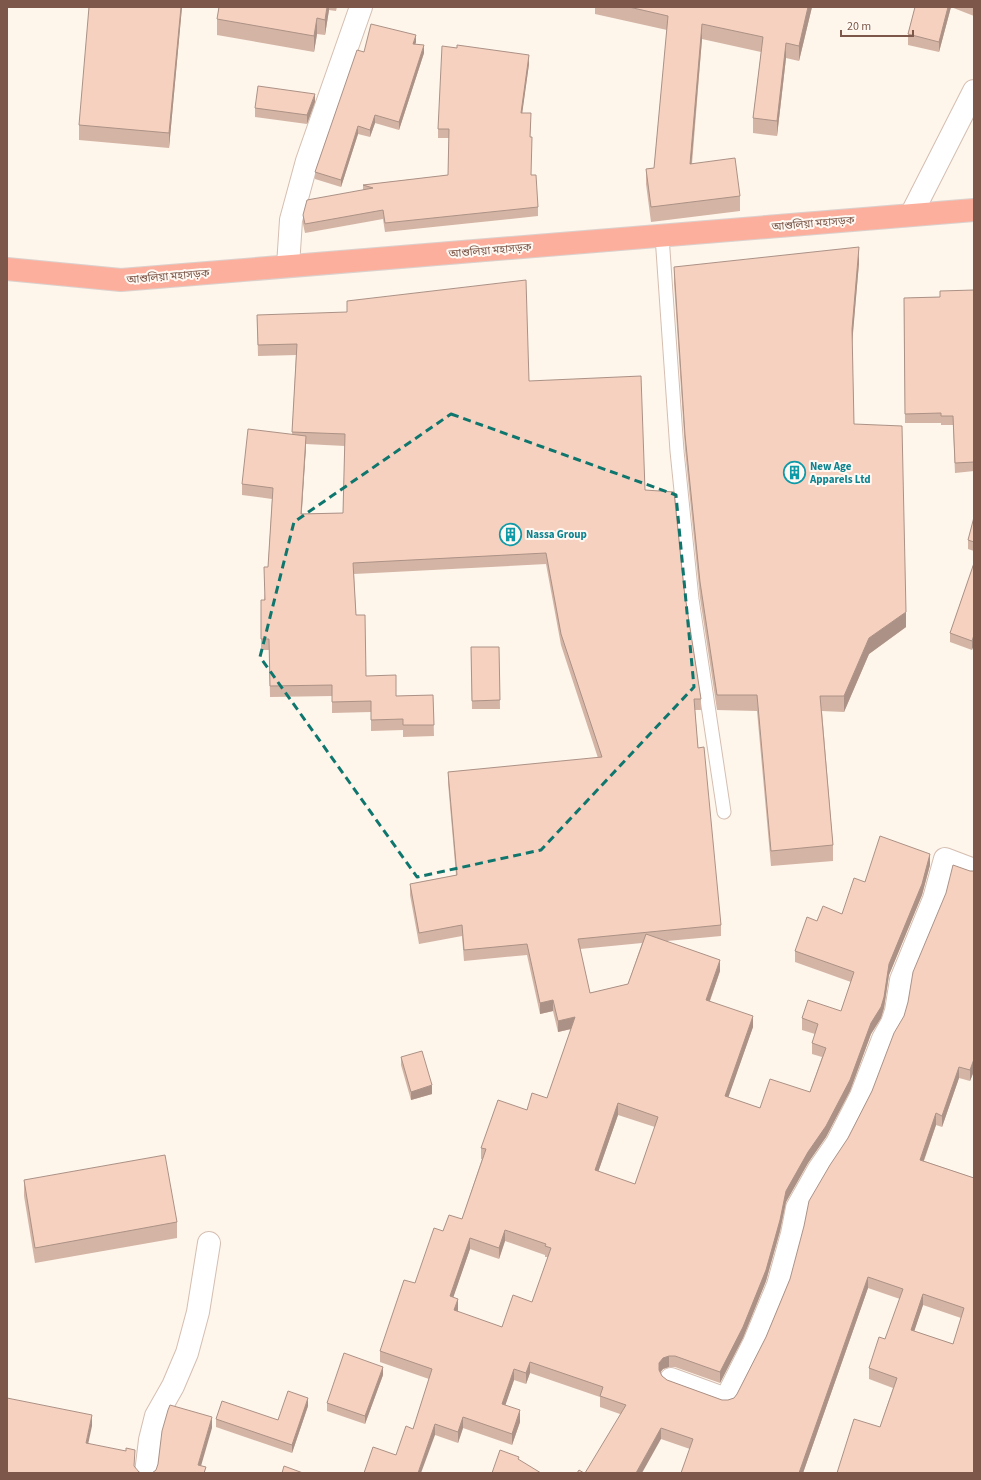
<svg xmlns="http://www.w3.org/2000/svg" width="981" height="1480" viewBox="0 0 981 1480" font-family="'Source Sans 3','Noto Sans Bengali',sans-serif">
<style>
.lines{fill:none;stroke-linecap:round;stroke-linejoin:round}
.lane-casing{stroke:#d5beb1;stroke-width:15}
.street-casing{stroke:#d5beb1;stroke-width:24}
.highway-casing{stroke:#dbd0cc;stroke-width:24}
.lane{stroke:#fff;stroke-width:13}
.street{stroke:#fff;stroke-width:22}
.highway{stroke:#fdaf9d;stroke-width:22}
.wall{fill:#d4b4a4;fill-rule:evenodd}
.shaded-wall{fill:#ac9286}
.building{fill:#f6d1bf;stroke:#ac9286;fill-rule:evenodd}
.marked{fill:none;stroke:#0f766e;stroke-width:3;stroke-dasharray:8 5;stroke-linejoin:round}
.labels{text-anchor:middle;stroke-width:4;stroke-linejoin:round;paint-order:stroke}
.street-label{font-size:11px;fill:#7d584a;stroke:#fff9f3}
.culture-label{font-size:11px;font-weight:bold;fill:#0d838f;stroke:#fff9f3;text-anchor:start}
</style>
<rect width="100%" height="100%" fill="#fef5eb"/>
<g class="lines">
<defs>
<path id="lane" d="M662,236L677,451L692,599L724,812"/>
<path id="street" d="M911,215L974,91
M288,266L291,220L307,161L361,7
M671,1379L726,1399L754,1343L778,1285L792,1234L797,1208L819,1169L837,1143L861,1096L883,1039L892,1023L896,1011L901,980L934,899L945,859L974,870
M146,1473L150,1440L156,1416L173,1386L187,1353L198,1312L209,1243"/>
<path id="highway" d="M7,269L121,280L974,210"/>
</defs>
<use href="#lane" class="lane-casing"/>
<use href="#street" class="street-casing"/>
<use href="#highway" class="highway-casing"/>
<use href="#lane" class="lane"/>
<use href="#street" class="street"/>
<use href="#highway" class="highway"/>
</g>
<path class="wall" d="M182,7L169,148L79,140V125Z
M219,7H337L336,11L329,10L325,35L317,34L314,52L217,35V19Z
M591,7H812L799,61L786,58L777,136L753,133V118L761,52L702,39L692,164L740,196V211L651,222L646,184V169L654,168L667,30L595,14V8Z
M915,7H974V16L951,7L939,52L908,45V34Z
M416,42L415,44L424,53L399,130L375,123L370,137L358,134L341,187L315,179V172L364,52Z
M457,48L529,64L522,113L531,122L530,137L531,175L538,207V216L385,232L383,219L305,233L303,224V215L363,190V185L448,175L449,138H438V129Z
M315,102L307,124L255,117V108Z
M859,263L852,341L854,424L906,627L869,654L844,712L822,711L833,845V861L771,866L757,711L717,710L700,598L685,450L674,283V267Z
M974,290V471L955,473L953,425H941V423H905L904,298L940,297Z
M257,315L529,381L645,490L684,589L701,699V710H695L698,748L721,925V936L667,941L720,971L710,1001L753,1027L728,1097L760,1108L810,1092L822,1057L812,1054V1043L815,1034L802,1030V1018L841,1011L851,982L795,962V951L817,921L842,914L865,882L930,865L922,895L889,975L884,1008L881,1018L871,1034L850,1091L826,1137L808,1163L786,1202L780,1231L766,1281L743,1338L720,1383L675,1367H669L663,1369L660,1373L662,1376L667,1380L722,1400H728L734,1398L737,1394L766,1337L848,1138L872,1091L904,1016L970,871H974V1071L970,1081L959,1078L942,1127L936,1125L924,1161L974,1178V1473L880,1427L893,1388L869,1379V1368L885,1339L900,1299L868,1288L803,1473H681L690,1449L661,1439L620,1414L600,1407V1397L530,1373L526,1384L514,1380L505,1405L520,1422L512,1445L463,1428L458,1443L435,1435L396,1455L413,1429L429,1379L380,1362V1351L415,1283L443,1231L462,1219L482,1159H481V1148L527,1110L547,1098L571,1029L558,1032L553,1011L540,1014L527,955L464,961L462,936L419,944L410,895V884L456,875L448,783V772L598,758L561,645L546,564L354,574L356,615L366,676L396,696L433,695L434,736L403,737V730L371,731V712L332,713V696L270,697L269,650H261V600H264L268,567L272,499L242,495V484L292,435L296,355L258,356ZM306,444L345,446L343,513L301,514ZM642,943L628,984L590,993L580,949ZM618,1115L655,1127L635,1184L598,1172ZM505,1241L545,1255V1257H548L532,1302L502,1327L457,1312L458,1310L453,1297L470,1249L499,1259ZM923,1305L961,1318L953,1344L914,1331Z
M974,517V551L968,549V540Z
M974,563L972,650L950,642V633Z
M471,647H499L500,709H472Z
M401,1057L432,1094L411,1100L401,1065Z
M24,1180L177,1222V1238L35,1263L24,1196Z
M383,1375L365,1424L327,1411V1403Z
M308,1406L292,1453L216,1427V1419L278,1420Z"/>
<path class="shaded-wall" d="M181,7H182L169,148V133Z
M327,7H329V10L325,35V20Z
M808,7H812L799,61V46Z
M948,7H951L939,52V42Z
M317,18V34L314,52V36Z
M702,24V39L690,179V164Z
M416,35V42L413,52V44Z
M786,43V58L777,136V121Z
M424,45V53L399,130V122Z
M529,55V64L521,122V113Z
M315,94V102L307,124V115Z
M375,115V123L370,137V130Z
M358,126V134L341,187V180Z
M859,247V263L852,345V329Z
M306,436V447L301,525V514Z
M906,612V627L869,654L844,712V696L869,638Z
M974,635V645L972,650V641Z
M930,854V865L922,895L889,975L884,1008L881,1018L871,1034L850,1091L826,1137L808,1163L786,1202L780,1231L766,1281L743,1338L720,1383V1372L786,1191L889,964Z
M720,960V971L706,1011V1000Z
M553,1000V1011L540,1014V1003Z
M753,1016V1027L725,1107V1096Z
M575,1017V1028L558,1032V1021Z
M974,1059V1071L970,1081V1070Z
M959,1067V1078L942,1127V1116Z
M432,1085V1094L411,1100V1092Z
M618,1103V1115L595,1181V1170Z
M936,1113V1125L920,1171V1160Z
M505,1230V1241L499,1259V1248Z
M470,1238V1249L450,1307V1296Z
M868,1277V1288L803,1473H799Z
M923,1294V1305L911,1341V1330Z
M458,1299V1310L454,1321V1310Z
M669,1356V1367L663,1369L659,1374V1363L663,1358Z
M530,1362V1373L526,1384V1373Z
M383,1367V1375L365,1424V1416Z
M514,1369V1380L502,1415V1404Z
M308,1398V1406L292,1453V1445Z
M520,1410V1422L512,1445V1434Z
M92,1415V1426L86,1454V1443Z
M212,1417V1428L199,1473L198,1465Z
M463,1417V1428L458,1443V1432Z
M435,1424V1435L421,1473H418Z
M661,1428V1439L642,1473H636Z"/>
<path class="building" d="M89,7H181L169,133L79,125Z
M219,7H327L325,20L317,18L314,36L217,19Z
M629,7H808L799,46L786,43L777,121L753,118L763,37L702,24L690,164L735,158L740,196L651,207L646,169L654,168L668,16Z
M915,7H948L939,42L908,34Z
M371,24L416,35L413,44L424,45L399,122L375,115L370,130L358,126L341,180L315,172L357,50L364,52Z
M457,45L529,55L521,113H531L530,137H532L531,175H536L538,207L385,223L383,210L305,224L303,215L307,200L373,188L363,185L448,175L449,129H438L442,46L457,48Z
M258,86L315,94L307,115L255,108Z
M859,247L852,329L854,424L902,426L906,612L869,638L844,696H820L833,845L771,851L757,695H717L700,582L685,435L674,267Z
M526,280L529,381L641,376L645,490L674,492L684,589L701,699H694L698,748L704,747L721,925L578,939L590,993L628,984L646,934L720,960L706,1000L753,1016L725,1096L760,1108L770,1079L810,1092L826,1048L812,1043L818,1024L802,1018L808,1000L841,1011L854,972L795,951L807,917L817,921L823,906L842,914L854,878L865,882L880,836L930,854L922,884L889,964L884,997L881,1007L871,1023L850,1080L826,1126L808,1152L786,1191L780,1220L766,1270L743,1327L720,1372L675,1356H669L663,1358L659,1363V1370L662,1376L667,1380L722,1400H728L734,1398L737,1394L766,1337L790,1279L804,1226L809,1201L830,1165L848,1138L872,1091L894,1033L904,1016L908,1002L913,972L946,893L953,865L970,871H974V1059L970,1070L959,1067L942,1116L936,1113L920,1160L974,1178V1473H837L854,1419L880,1427L897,1378L869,1368L879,1337L885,1339L903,1289L868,1277L799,1473H681L693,1439L661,1428L636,1473H585L626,1405L600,1396L603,1387L530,1362L526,1373L514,1369L502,1404L520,1410L512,1434L463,1417L458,1432L435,1424L418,1473H364L373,1447L396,1455L406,1426L413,1429L432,1369L380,1351L404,1280L415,1283L434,1228L443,1231L449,1215L462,1219L486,1149L481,1148L498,1100L527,1110L532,1093L547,1098L575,1017L558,1021L553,1000L540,1003L527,944L464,950L462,925L419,933L410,884L457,875L448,772L602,757L561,634L546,553L353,563L356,615H365L366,676L396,675V696L433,695L434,725H403V719L371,720V701L332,702V685L270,686L269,639H261V600H265L264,567H268L273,488L242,484L248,429L306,436L301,514L343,513L345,434L292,432L297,344L258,345L257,315L347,312V301ZM618,1103L658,1117L635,1184L595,1170ZM505,1230L546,1244L545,1246L551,1248L532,1302L513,1295L502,1327L454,1310L458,1299L450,1296L470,1238L499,1248ZM923,1294L964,1308L953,1344L911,1330Z
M974,290V462L955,463L953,416H941V413L905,414L904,298L940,297V291Z
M974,517V542L968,540Z
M974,563V635L972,641L950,633Z
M471,647H499L500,700L472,701Z
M422,1051L432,1085L411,1092L401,1057Z
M165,1155L177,1222L35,1248L24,1180Z
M344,1353L383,1367L365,1416L327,1403Z
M288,1391L308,1398L292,1445L216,1419L222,1401L278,1420Z
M7,1398L92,1415L86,1443L126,1451V1448L135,1450L134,1466L139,1472L141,1473H7Z
M170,1405L212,1417L198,1465L206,1467L204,1473H152L156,1470L158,1464L162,1431L168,1410Z
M500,1450L519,1457L518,1459L541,1473H492Z
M284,1466L303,1473H282Z
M579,1470L584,1473H577Z"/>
<path class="marked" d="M451,414L676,495L694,687L541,850L417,877L260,657L294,522Z"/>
<defs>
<symbol id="building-ring" viewBox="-11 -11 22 22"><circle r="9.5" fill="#fff9f3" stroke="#0f9aa8" stroke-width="1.5"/><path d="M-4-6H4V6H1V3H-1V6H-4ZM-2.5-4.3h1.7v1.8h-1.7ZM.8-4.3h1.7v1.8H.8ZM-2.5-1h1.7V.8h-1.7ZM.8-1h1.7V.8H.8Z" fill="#0f9aa8"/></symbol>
</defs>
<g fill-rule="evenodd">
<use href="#building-ring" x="782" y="460" width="25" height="25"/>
<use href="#building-ring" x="498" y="522" width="25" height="25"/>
</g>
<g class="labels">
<g class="street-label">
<text transform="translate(813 223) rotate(-5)" y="4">আশুলিয়া মহাসড়ক</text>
<text transform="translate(490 250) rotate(-5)" y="4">আশুলিয়া মহাসড়ক</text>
<text transform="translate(168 276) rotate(-5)" y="4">আশুলিয়া মহাসড়ক</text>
</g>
<g class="culture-label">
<text x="810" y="470">New Age<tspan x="810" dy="13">Apparels Ltd</tspan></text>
<text x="526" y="538">Nassa Group</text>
</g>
</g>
<rect width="981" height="1480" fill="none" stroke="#7d584a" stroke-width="16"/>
<path d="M841 30v6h72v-6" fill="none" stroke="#7d584a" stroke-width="2"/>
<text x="847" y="30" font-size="12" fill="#7d584a" stroke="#fff9f3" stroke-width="3" paint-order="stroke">20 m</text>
</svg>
